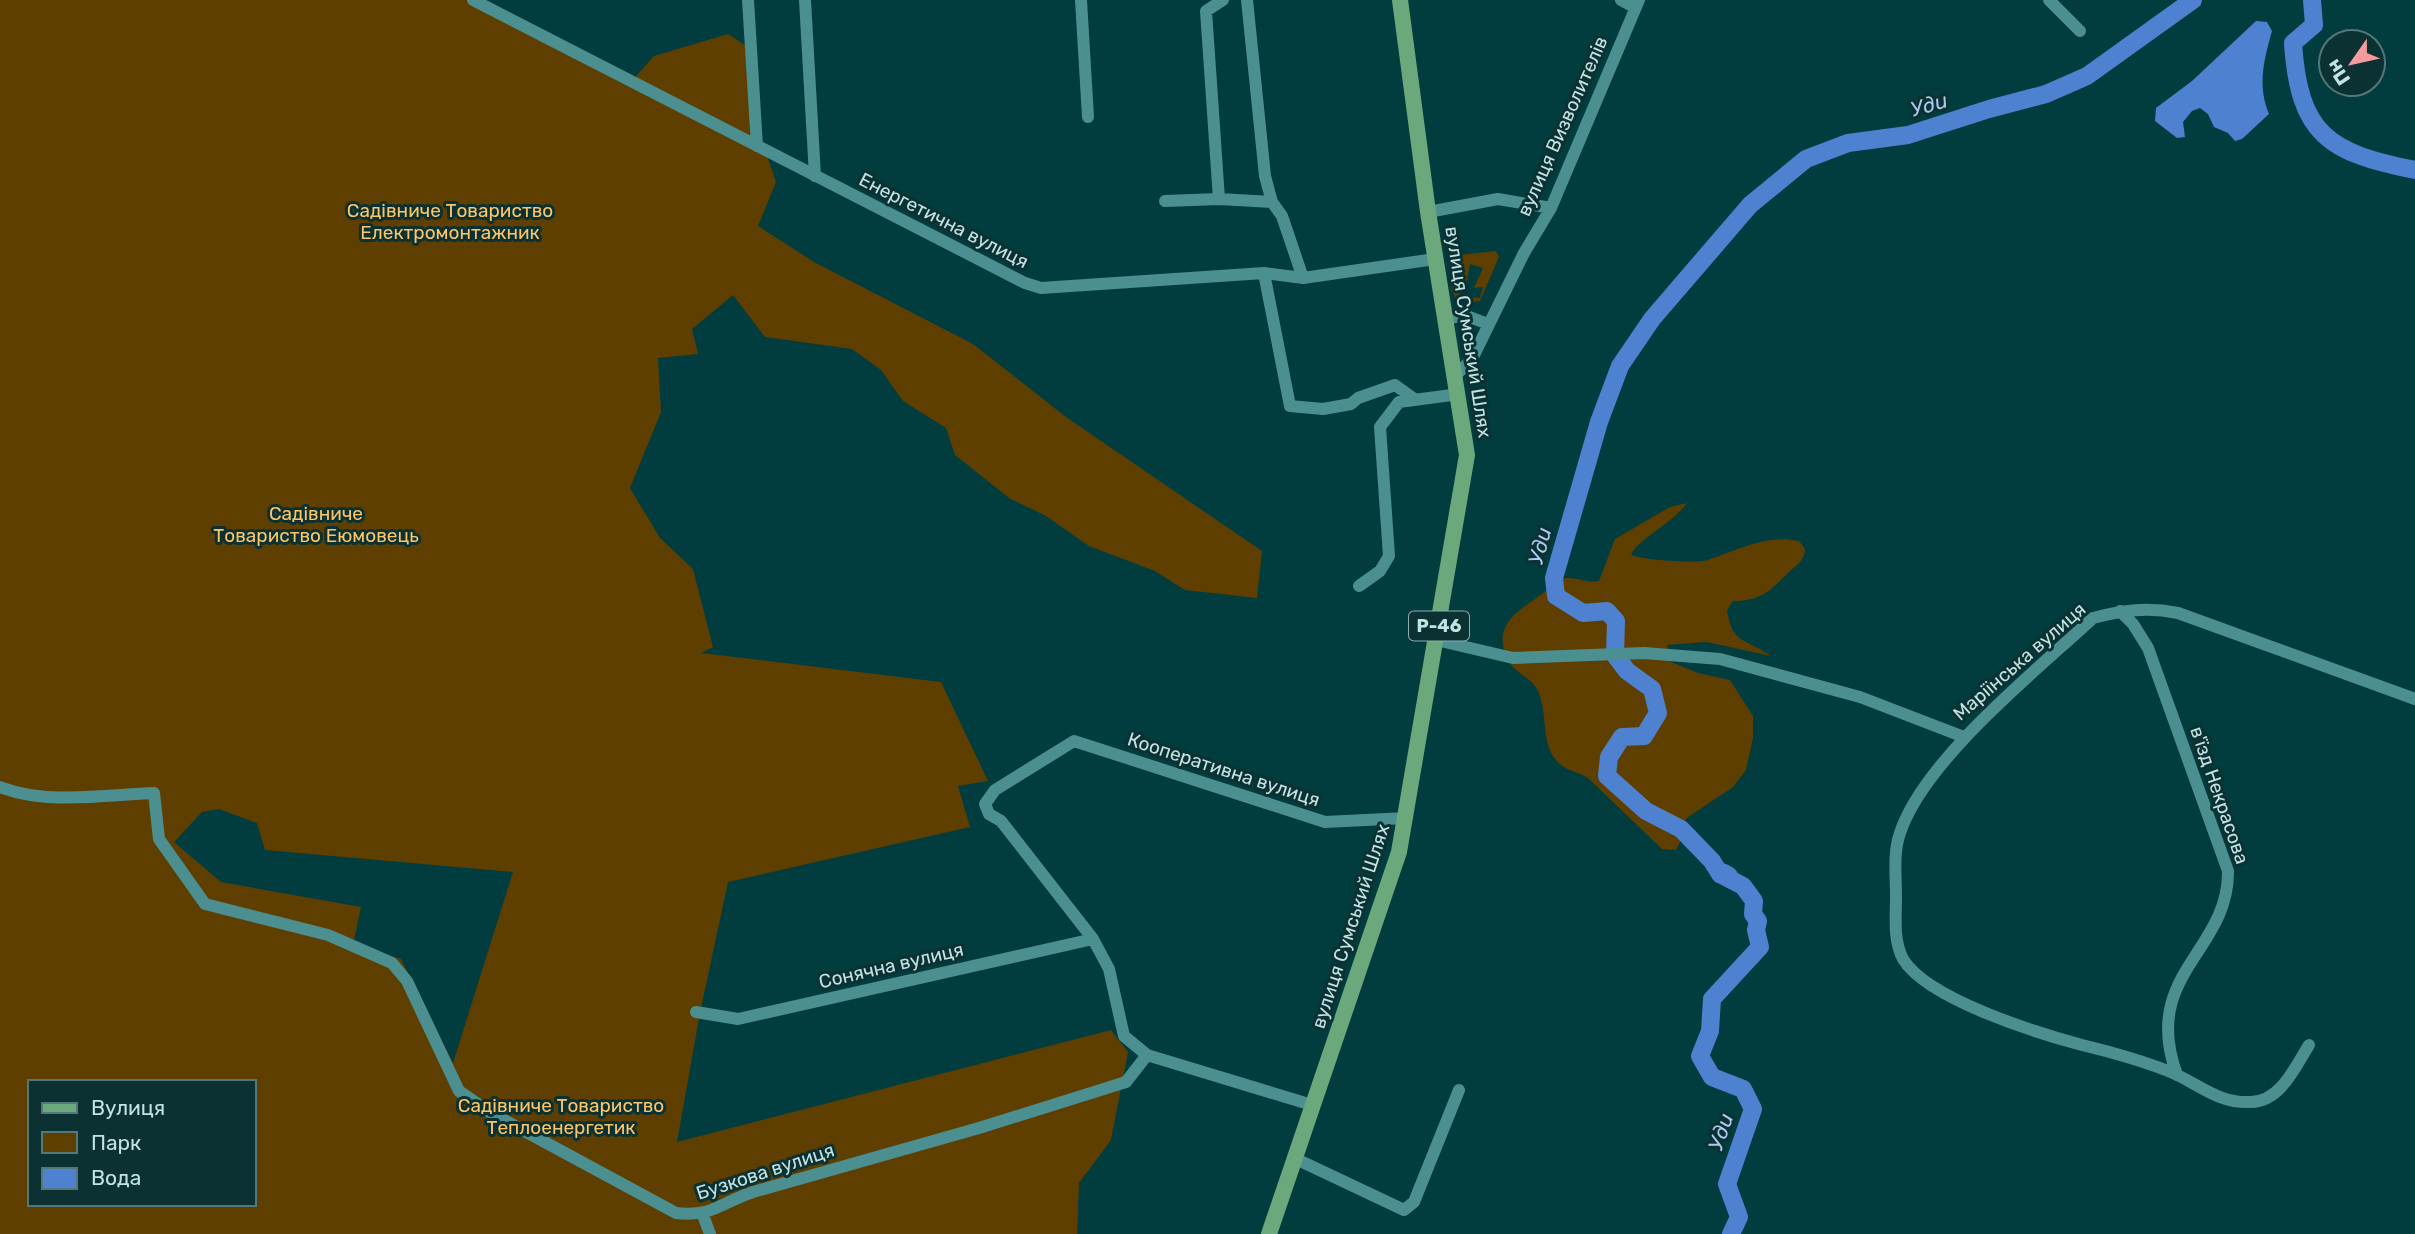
<svg xmlns="http://www.w3.org/2000/svg" width="2415" height="1234" viewBox="0 0 2415 1234" font-family="Rubik,sans-serif">
<style>
.green{fill:#5e3f00;fill-rule:evenodd}
.water{fill:#4e81d0}
.lines{fill:none;stroke-linecap:round;stroke-linejoin:round}
.river{stroke:#4e81d0;stroke-width:18}
.minor{stroke:#4b8f91;stroke-width:12}
.major{stroke:#6ba97d;stroke-width:16}
.labels{text-anchor:middle;stroke-width:6;stroke-linejoin:round;paint-order:stroke}
.shield{fill:#0b3132;stroke:#8baeaf;stroke-width:2}
.shield-label{font-size:18px;font-weight:bold;fill:#c2e3e4}
.street-label{font-size:19px;fill:#c2e3e4;stroke:#0b3132}
.park-label{font-size:19px;fill:#fec566;stroke:#0b3132}
.water-label{font-size:21px;font-style:italic;fill:#aecaf3;stroke:#0b3132}
</style>
<rect width="100%" height="100%" fill="#013d3f"/>
<path class="green" d="M0,0H470L627,86L654,56L728,34L745,45L754,118L776,182L758,226L814,262L973,344L1066,417L1262,551L1257,598L1185,590L1155,571L1089,546L1046,516L1009,498L955,455L946,428L903,401L881,370L852,349L765,337L733,295L692,329L698,354L658,358L661,412L630,488L660,538L693,569L713,647L701,653L941,682L988,781L958,786L970,827L728,882L700,1013L677,1142L1111,1030L1128,1052L1111,1140L1079,1183L1077,1234H0ZM219,809L257,823L265,850L513,872L453,1063L401,959L353,945L361,907L221,882L174,842L202,812ZM30,1082H254V1204H30Z
M1496,251L1499,257L1480,301L1470,302L1472,297L1480,298L1483,287L1474,288L1483,268L1470,264L1466,286L1459,279L1456,292L1464,295L1463,300L1456,298L1451,290L1458,255Z
M1687,503C1672,524 1638,539 1631,555C1645,560 1694,564 1708,560C1738,550 1767,534 1799,541L1805,549C1804,561 1799,563 1790,571C1771,590 1762,601 1733,601L1727,610C1732,645 1746,638 1771,656L1707,642L1667,645L1669,661L1698,673L1730,680L1753,716V738L1746,770L1733,787L1688,817L1682,824L1681,840L1676,850L1662,849L1589,779C1579,771 1571,773 1561,765C1539,747 1549,716 1538,691C1531,676 1512,673 1506,656C1493,623 1520,610 1542,594C1547,590 1551,583 1558,580C1571,574 1585,584 1599,581L1615,539L1670,507Z"/>
<path class="water" d="M2256,21L2267,22L2272,31C2264,60 2257,85 2269,114L2242,139L2235,141L2228,133L2214,127L2208,114L2200,108L2192,111L2183,122L2185,137L2177,138L2155,121L2156,108L2192,81Z
M1712,861C1725,863 1739,866 1740,881L1734,888L1715,882L1709,865Z"/>
<g class="lines">
<path class="river" d="M2312,0L2314,25L2293,43C2299,135 2329,153 2415,170
M1731,1234L1739,1217L1727,1184L1753,1109L1743,1089L1712,1077L1700,1056L1710,1031L1712,999L1760,947L1756,930L1758,921L1753,914L1754,901L1743,886L1720,874L1712,861L1681,829L1646,811L1607,776L1609,757L1622,737L1644,736L1658,713L1652,689L1627,671L1615,655L1616,621L1607,611L1583,613L1556,596L1554,578L1599,422L1620,366L1652,319L1750,205L1806,159L1848,143L1908,135L1989,109L2046,94L2087,76L2193,0"/>
<path class="minor" d="M473,0L1025,283L1041,288L1264,273L1303,278L1435,259
M748,0L757,146
M805,0L815,176
M1081,0L1088,117
M1247,0L1265,176L1272,202L1282,216L1303,278
M1621,0L1634,7
M2049,0L2080,31
M1219,199L1206,11L1223,0
M1165,201L1219,199L1272,202
M1428,212L1498,199L1551,208
M1264,273L1290,406L1323,409L1351,404L1358,398L1395,385L1413,398
M1445,318L1467,316L1488,324
M1456,375L1472,359L1524,253L1551,208L1639,0
M1359,586L1380,571L1389,556L1380,427L1399,402L1459,394
M2120,611L2133,624L2148,648L2228,871C2229,952 2140,974 2177,1075
M1436,640L1513,658L1644,653L1720,659L1860,697L1964,737
M0,787C47,805 104,795 154,793L159,839L205,904L328,935L392,963L407,981L459,1091L491,1113L676,1213C713,1217 720,1203 753,1192L979,1128L1126,1082L1147,1055
M696,1012L738,1019L1093,939
M2309,1045C2295,1067 2281,1101 2251,1102C2217,1104 2197,1082 2168,1071C2140,1060 2111,1052 2082,1045C2037,1033 1927,999 1903,959C1893,940 1896,917 1896,896C1896,875 1893,853 1900,833C1924,760 2036,671 2093,618C2123,610 2148,607 2178,613L2415,699
M1312,1105L1147,1055L1124,1036L1109,969L1093,939L1001,821L989,814L985,804L995,790L1074,741L1325,822L1406,818
M1294,1158L1404,1210L1414,1202L1459,1090
M703,1215L710,1234"/>
<path class="major" d="M1269,1234L1399,852L1467,455L1428,212L1400,0"/>
</g>
<g class="labels">
<rect class="shield" x="1409" y="611.5" width="60" height="29" rx="5"/>
<g class="shield-label">
<text x="1439" y="632">Р-46</text>
</g>
<g class="street-label">
<text transform="translate(1562 126) rotate(-66)" y="7">вулиця Визволителів</text>
<text transform="translate(944 220) rotate(27)" y="7">Енергетична вулиця</text>
<text transform="translate(1469 332) rotate(81)" y="7">вулиця Сумський Шлях</text>
<text transform="translate(2019 661) rotate(-41)" y="7">Маріїнська вулиця</text>
<text transform="translate(1224 769) rotate(18)" y="7">Кооперативна вулиця</text>
<text transform="translate(2220 795) rotate(71)" y="7">в'їзд Некрасова</text>
<text transform="translate(1350 926) rotate(-72)" y="7">вулиця Сумський Шлях</text>
<text transform="translate(891 965) rotate(-13)" y="7">Сонячна вулиця</text>
<text transform="translate(765 1171) rotate(-18)" y="7">Бузкова вулиця</text>
</g>
<g class="park-label">
<text x="450" y="217">Садівниче Товариство<tspan x="450" dy="22">Електромонтажник</tspan></text>
<text x="316" y="520">Садівниче<tspan x="316" dy="22">Товариство Еюмовець</tspan></text>
<text x="561" y="1112">Садівниче Товариство<tspan x="561" dy="22">Теплоенергетик</tspan></text>
</g>
<g class="water-label">
<text transform="translate(1929 105) rotate(-16)" y="7">Уди</text>
<text transform="translate(1540 546) rotate(-75)" y="7">Уди</text>
<text transform="translate(1721 1132) rotate(-71)" y="7">Уди</text>
</g>
</g>
<rect x="28" y="1080" width="228" height="126" fill="#0b3132" stroke="#547879" stroke-width="2"/>
<rect x="42" y="1103" width="35" height="10" fill="#6ba97d" stroke="#547879" stroke-width="2"/>
<text x="91" y="1115" font-size="21" fill="#c2e3e4">Вулиця</text>
<rect x="42" y="1132" width="35" height="21" fill="#5e3f00" stroke="#547879" stroke-width="2"/>
<text x="91" y="1150" font-size="21" fill="#c2e3e4">Парк</text>
<rect x="42" y="1168" width="35" height="21" fill="#4e81d0" stroke="#547879" stroke-width="2"/>
<text x="91" y="1185" font-size="21" fill="#c2e3e4">Вода</text>
<g transform="translate(2352 63) rotate(236)"><circle r="33" fill="#0b3132" stroke="#547879" stroke-width="2"/>
<path d="M0-5L12 26L0 18L-12 26Z" fill="#f59b9d"/>
<text y="-10" font-size="19" font-weight="bold" text-anchor="middle" fill="#c2e3e4">Пн</text>
</g>
</svg>
